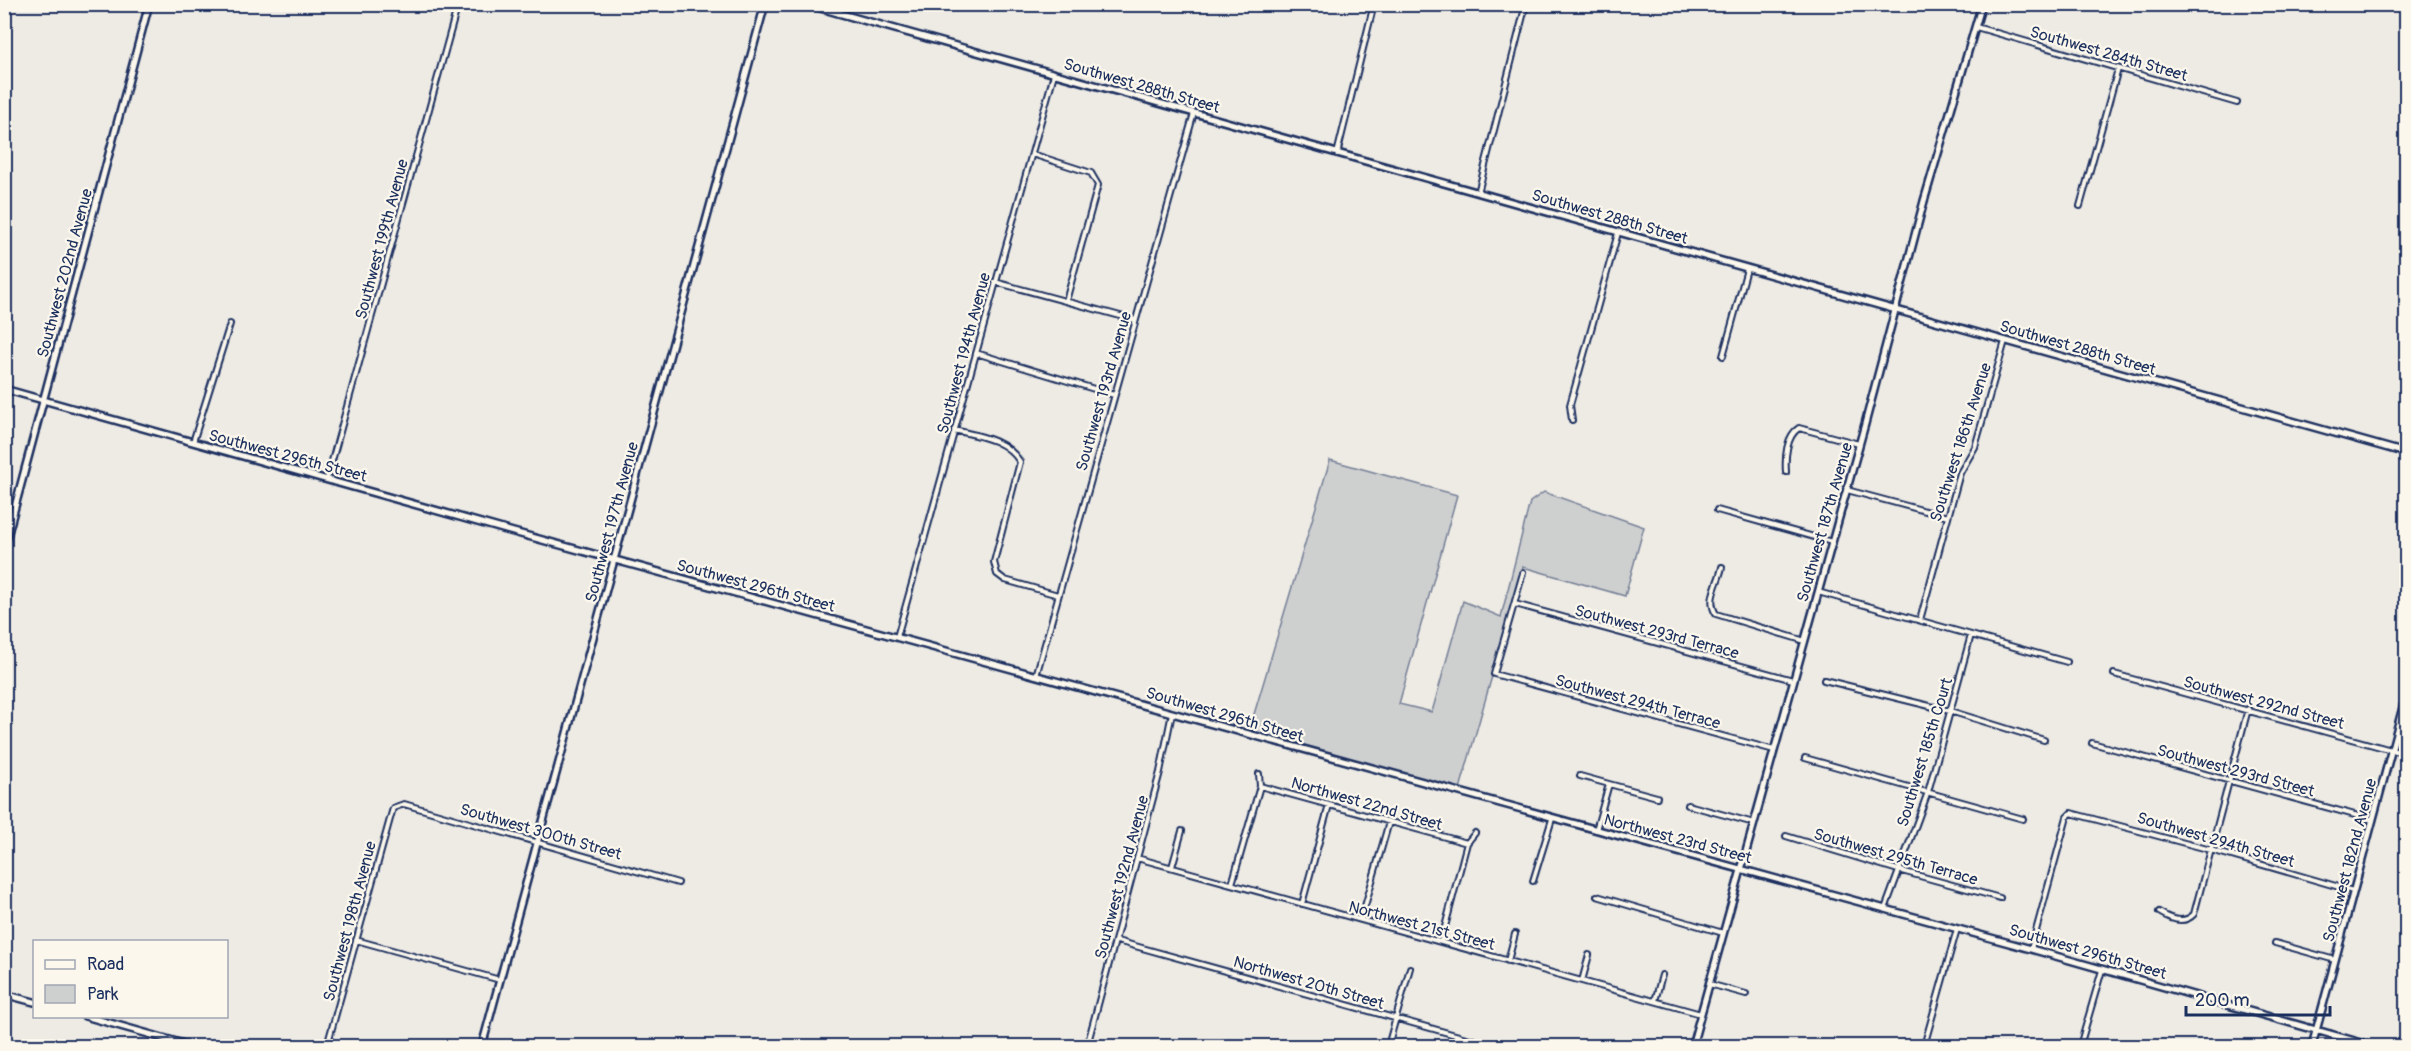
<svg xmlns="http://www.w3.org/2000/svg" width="2411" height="1051" viewBox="0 0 2411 1051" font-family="Pangolin,sans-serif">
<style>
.green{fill:#cecfcf;stroke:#747f96;stroke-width:1.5}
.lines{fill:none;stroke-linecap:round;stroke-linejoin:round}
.minor-casing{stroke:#1b2f5e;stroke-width:8}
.tertiary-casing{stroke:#1b2f5e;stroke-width:10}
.minor{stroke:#fbf7ec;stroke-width:4}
.tertiary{stroke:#fbf7ec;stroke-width:5}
.labels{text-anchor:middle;stroke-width:4.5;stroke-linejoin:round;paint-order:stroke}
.street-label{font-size:16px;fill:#1b2f5e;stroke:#fbf7ec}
</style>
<rect width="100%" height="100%" fill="#eeebe4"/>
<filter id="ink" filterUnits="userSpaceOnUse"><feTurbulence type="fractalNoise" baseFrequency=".0167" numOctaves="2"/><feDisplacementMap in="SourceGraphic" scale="12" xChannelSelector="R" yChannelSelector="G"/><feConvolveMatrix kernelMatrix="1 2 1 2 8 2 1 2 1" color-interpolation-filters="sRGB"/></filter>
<g filter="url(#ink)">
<path class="green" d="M1330,460L1457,495L1399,704L1432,712L1463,601L1501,617L1530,502L1544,492L1644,527L1625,596L1523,567L1460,789L1249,731Z"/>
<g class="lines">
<defs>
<path id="minor" d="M839,14L841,4
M1976,27L2237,103
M1032,154L1091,173L1098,185L1066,301
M1337,154L1374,4
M1478,193L1526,4
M2080,206L2118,69
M995,282L1135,320
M976,353L1114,395
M1723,356L1747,269
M1572,420L1570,405L1618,233
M954,430C979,436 1006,439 1020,462L994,562L997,574L1005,580L1058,595
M193,442L230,324
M1786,472C1785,458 1786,436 1799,428L1859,444
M327,479L458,4
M1847,490L1948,517
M1717,510L1832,542
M1722,567C1719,583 1706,599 1716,614L1805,641
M1523,573L1494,674L1774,750
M1818,592L2067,662
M1515,604L1793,680
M1920,620L1960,473L1975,447L2005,341
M897,637L1054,74
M2114,674L2406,754
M1036,676L1194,113
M1824,680L1950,711L2044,740
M2092,743L2373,820
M1805,758L2023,819
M1580,776L1609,784
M1260,786L1467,843
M1688,805L1754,823
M1596,830L1609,784L1657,797
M1786,836L1898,870L2000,898
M1137,858L1701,1014
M1172,867L1182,831
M1533,881L1552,819
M1232,884L1260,786L1259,774
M1597,896L1723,933
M1302,904L1329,805
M1885,909L1928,792L1971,635
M2159,912C2170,919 2184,925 2194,914L2248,709
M1361,920L1389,822
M356,940L500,980
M1117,941L1495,1046
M1441,942L1467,843L1475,833
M2275,943L2335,960
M2031,949L2067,817L2071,813L2211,850L2353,891
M1508,961L1515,934
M1582,981L1589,955
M1709,984L1746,994
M1655,1001L1662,975
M327,1046L393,808L404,804L678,883
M1087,1046L1160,772L1172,713
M1388,1046L1410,968
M1924,1046L1957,929
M2080,1046L2102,970"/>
<path id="tertiary" d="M806,4L2406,453
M4,389L506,530L2031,949L2372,1046
M4,548L149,4
M4,994L34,1002
M85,1016L191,1046
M482,1046L765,4
M1692,1046L1865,424L1924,201L1982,4
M2312,1046L2406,696"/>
</defs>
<use href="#minor" class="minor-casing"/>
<use href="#tertiary" class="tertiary-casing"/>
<use href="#minor" class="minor"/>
<use href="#tertiary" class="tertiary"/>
</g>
</g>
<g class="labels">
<g class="street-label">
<text transform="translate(2109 53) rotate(16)" y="6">Southwest 284th Street</text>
<text transform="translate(1142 85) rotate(16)" y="6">Southwest 288th Street</text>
<text transform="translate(1610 216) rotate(16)" y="6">Southwest 288th Street</text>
<text transform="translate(381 239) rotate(-75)" y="6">Southwest 199th Avenue</text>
<text transform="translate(64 273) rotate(-75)" y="6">Southwest 202nd Avenue</text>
<text transform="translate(2078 347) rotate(16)" y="6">Southwest 288th Street</text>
<text transform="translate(963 353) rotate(-75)" y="6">Southwest 194th Avenue</text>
<text transform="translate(1103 391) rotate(-74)" y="6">Southwest 193rd Avenue</text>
<text transform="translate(1960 442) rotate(-72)" y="6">Southwest 186th Avenue</text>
<text transform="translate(288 455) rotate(15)" y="6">Southwest 296th Street</text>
<text transform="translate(611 522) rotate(-75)" y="6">Southwest 197th Avenue</text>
<text transform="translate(1824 522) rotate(-74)" y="6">Southwest 187th Avenue</text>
<text transform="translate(756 585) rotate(15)" y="6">Southwest 296th Street</text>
<text transform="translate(1657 631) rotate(15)" y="6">Southwest 293rd Terrace</text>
<text transform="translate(1638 701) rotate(15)" y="6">Southwest 294th Terrace</text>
<text transform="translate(2264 702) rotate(15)" y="6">Southwest 292nd Street</text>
<text transform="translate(1225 714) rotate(16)" y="6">Southwest 296th Street</text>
<text transform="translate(1924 752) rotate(-73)" y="6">Southwest 185th Court</text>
<text transform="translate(2236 770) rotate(15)" y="6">Southwest 293rd Street</text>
<text transform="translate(1367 803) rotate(16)" y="6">Northwest 22nd Street</text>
<text transform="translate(541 831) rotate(16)" y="6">Southwest 300th Street</text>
<text transform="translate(1678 838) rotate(15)" y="6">Northwest 23rd Street</text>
<text transform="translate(2216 839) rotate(16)" y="6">Southwest 294th Street</text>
<text transform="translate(1896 856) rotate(16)" y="6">Southwest 295th Terrace</text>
<text transform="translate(2349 860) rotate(-75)" y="6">Southwest 182nd Avenue</text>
<text transform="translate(1121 877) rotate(-75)" y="6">Southwest 192nd Avenue</text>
<text transform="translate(349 921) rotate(-75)" y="6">Southwest 198th Avenue</text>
<text transform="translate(1422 925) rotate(15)" y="6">Northwest 21st Street</text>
<text transform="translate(2088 951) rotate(16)" y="6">Southwest 296th Street</text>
<text transform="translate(1309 982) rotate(16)" y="6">Northwest 20th Street</text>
</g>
</g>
<rect width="2411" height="1051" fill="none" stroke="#fbf7ec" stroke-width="24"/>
<rect x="12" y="12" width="2387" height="1027" fill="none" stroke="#1b2f5e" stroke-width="2" filter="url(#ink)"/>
<rect x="33" y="940" width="195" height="78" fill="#fbf7ec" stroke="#a1a7b3" stroke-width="1.5"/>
<rect x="45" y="960" width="30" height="9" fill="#fbf7ec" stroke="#a1a7b3" stroke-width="1.5"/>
<text x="87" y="970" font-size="18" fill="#1b2f5e">Road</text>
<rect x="45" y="985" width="30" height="18" fill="#cecfcf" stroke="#a1a7b3" stroke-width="1.5"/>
<text x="87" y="1000" font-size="18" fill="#1b2f5e">Park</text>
<path d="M2186 1006v9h144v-9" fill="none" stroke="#1b2f5e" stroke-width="3"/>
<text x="2195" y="1006" font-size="18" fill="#1b2f5e" stroke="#fbf7ec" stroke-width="4.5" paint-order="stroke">200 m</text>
</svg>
